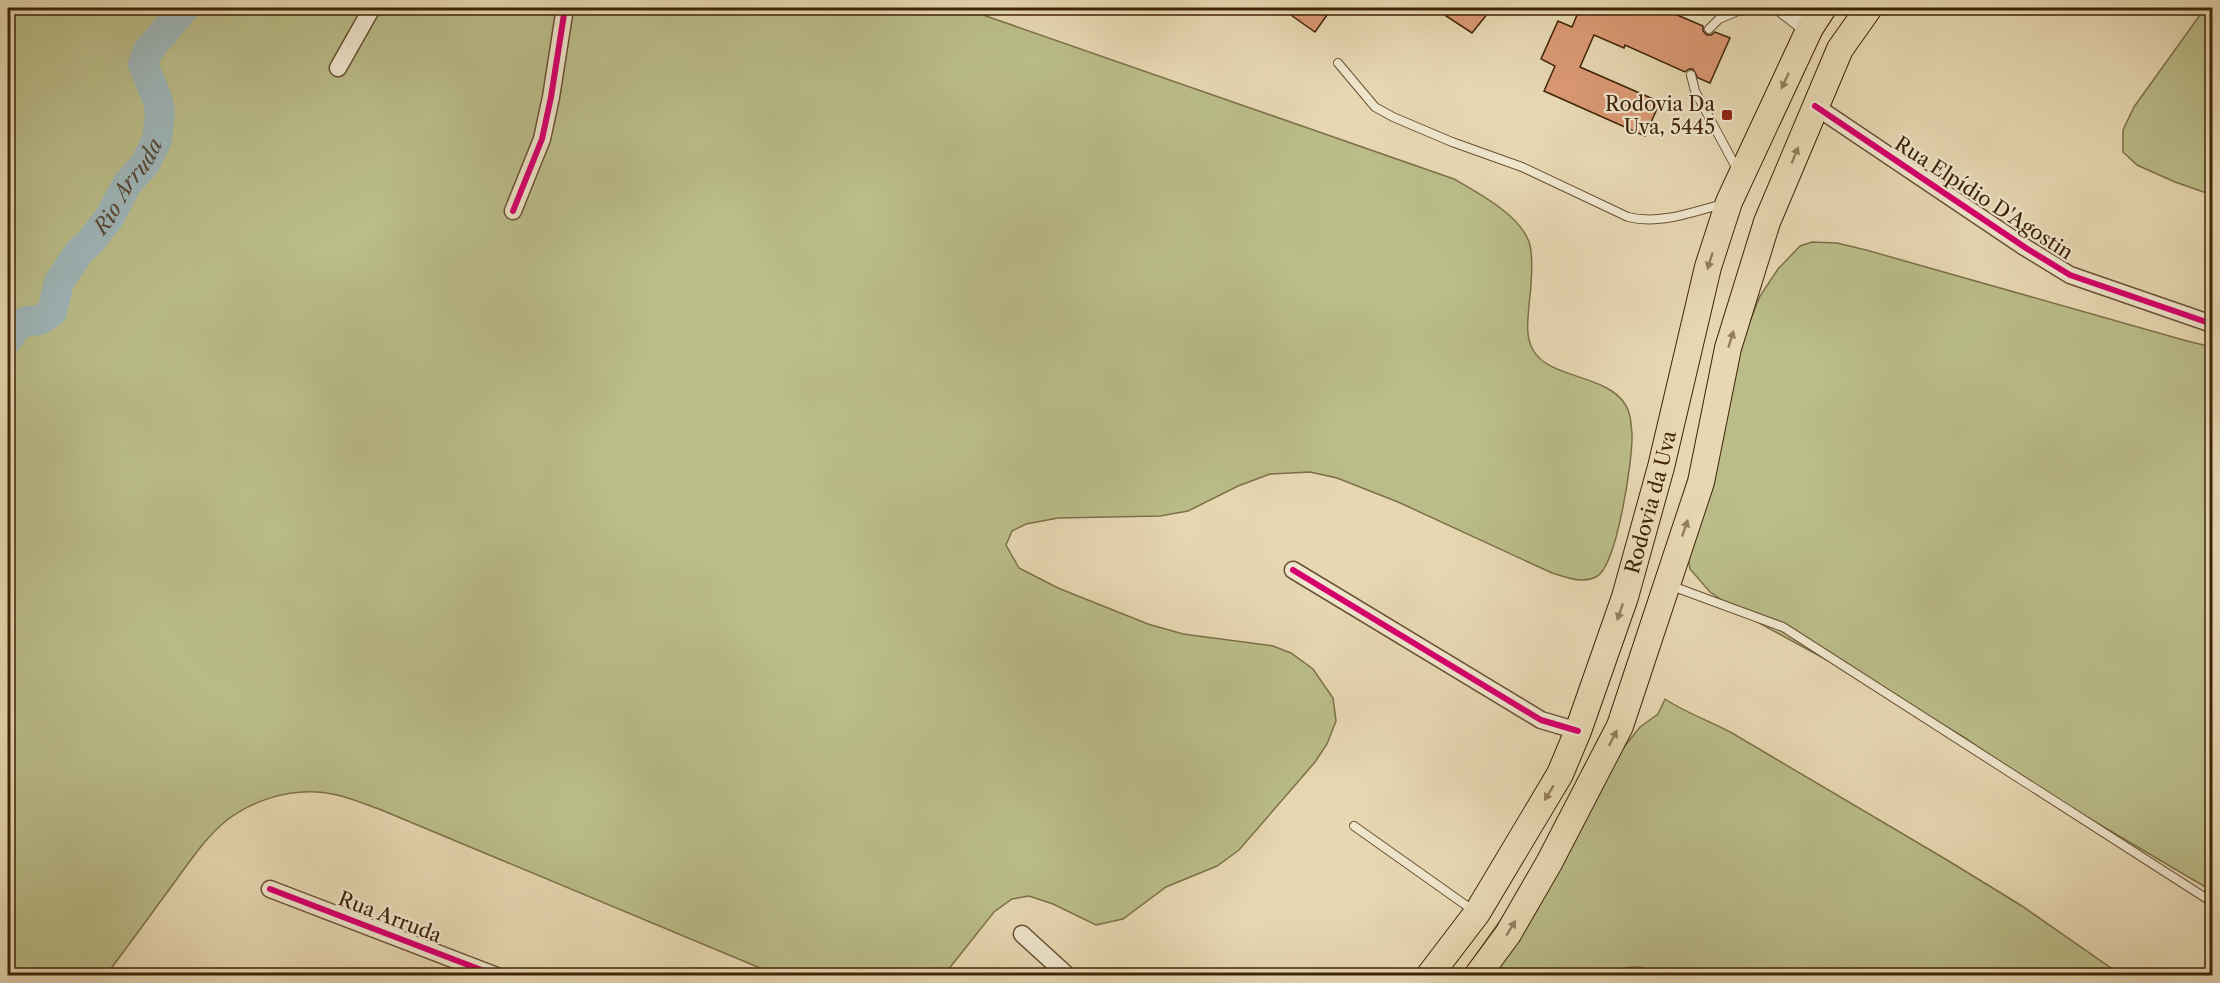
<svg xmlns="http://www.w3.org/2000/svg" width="2220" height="983" viewBox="0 0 2220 983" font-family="'Libre Caslon Text',serif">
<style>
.green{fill:#babd89;stroke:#7d7048;stroke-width:1.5}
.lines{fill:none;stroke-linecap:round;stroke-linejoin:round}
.river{stroke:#9eb6b9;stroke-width:30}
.building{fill:#da9973;stroke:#402407;stroke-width:1.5}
.service-casing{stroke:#6a5132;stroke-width:10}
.minor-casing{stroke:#6a5132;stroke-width:19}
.tertiary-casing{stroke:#6a5132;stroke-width:22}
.primary-casing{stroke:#402407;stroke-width:28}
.service{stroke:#efe6ce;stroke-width:8}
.minor{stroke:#efe6ce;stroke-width:16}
.tertiary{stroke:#efe6ce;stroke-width:20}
.primary{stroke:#e7d8b3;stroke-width:26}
.cycleway-casing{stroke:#efe6ce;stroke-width:10}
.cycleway{stroke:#d6006c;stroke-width:6}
.oneway{fill:#947e5d}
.poi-dot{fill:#8f2418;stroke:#efe6ce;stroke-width:2}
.labels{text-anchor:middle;stroke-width:4.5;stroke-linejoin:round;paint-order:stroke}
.poi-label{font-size:20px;fill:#402407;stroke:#efe6ce;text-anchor:end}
.street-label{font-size:20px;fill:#402407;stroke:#efe6ce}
.water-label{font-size:21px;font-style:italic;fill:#584834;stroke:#efe6ce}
</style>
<rect width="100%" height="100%" fill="#e7d8b3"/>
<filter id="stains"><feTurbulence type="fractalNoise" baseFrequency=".00333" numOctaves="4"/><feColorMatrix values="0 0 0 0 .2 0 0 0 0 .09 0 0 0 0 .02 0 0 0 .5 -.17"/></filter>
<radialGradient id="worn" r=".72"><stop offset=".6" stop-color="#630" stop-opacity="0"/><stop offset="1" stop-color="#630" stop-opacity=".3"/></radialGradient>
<path class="green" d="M8,8H963L1454,179C1478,193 1520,215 1529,242C1534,257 1531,290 1529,305C1528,320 1525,336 1533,350C1549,379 1606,374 1625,404C1631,413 1631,424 1632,434C1633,458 1617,567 1596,577C1582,584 1566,577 1552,573L1398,502L1337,478L1310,472L1270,474L1238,486L1188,511L1160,516L1058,518L1026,524L1012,531L1006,545L1019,568L1058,588L1148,624L1183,634L1273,646L1291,653L1313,669L1333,698L1336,721L1327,744L1315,762L1239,850L1217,866L1166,887L1123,919L1096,925L1053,904L1029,896L1012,899L994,912L944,975H777L379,809C359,802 339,793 317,792C286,790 252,801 227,820C206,837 190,861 174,883C151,914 129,945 106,975H8Z
M2205,8H2212V195L2175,182L2137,165L2123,152V130L2134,107Z
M1812,242L1837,243L1866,250L2187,341L2212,347V891L2041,790L1965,738L1915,708L1739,612L1710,592L1690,569L1686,547L1739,349L1760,296L1778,269L1800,246Z
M1665,699C1686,713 1710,721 1732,733L1947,860L2022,906L2121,975L1658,976C1647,966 1638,966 1624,968L1619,975L1461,976L1613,761L1640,727L1658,714Z"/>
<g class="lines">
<path class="river" id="s1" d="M8,339L16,327L27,321L40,320L52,312L59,282L80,251L90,242L109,218L127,184L145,164L157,140L160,113L158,101L143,64L148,51L184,8"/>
</g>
<path class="building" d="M1281,8H1332L1315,32Z
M1434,8H1492L1472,33Z
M1580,8H1624L1639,14L1642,8H1661L1703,26V31L1707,35H1711L1715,32L1730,38L1710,83L1698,78L1693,69H1689L1685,72L1625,45L1624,48L1594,35L1580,67L1660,102L1645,136L1544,91L1555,66L1541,59L1558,21L1572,27Z"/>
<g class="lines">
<defs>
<path id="service" d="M1709,29L1719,19L1745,8
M1338,63L1375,107L1393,117L1452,142L1522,167L1628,217C1660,225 1692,212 1723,204
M1691,75L1695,91L1738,171
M1669,585L1783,627L2212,902
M1354,826L1474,911"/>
<path id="minor" d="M338,68L372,8
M1815,106L2026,248L2070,275L2212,324
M513,211L542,139L551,97L565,8
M1293,570L1541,720L1578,731
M270,889L497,976
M1022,934L1068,976"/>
<path id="tertiary" d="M1784,8L1810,28"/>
<g id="primary">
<path id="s2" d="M1429,976L1477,913L1560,774L1578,731L1625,597L1661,467L1708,267L1729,202L1810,28L1823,8"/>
<path d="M1477,976L1508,934L1549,863L1620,726L1701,482L1728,348L1767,222L1840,49L1869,8"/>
</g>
</defs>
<use href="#service" class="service-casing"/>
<use href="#minor" class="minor-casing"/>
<use href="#tertiary" class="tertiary-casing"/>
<use href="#primary" class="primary-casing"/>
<use href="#service" class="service"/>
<use href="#minor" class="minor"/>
<use href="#tertiary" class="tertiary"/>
<use href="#primary" class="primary"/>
<defs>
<path id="cycleway" d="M1815,106L2026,248L2070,275L2212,324
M513,211L542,139L551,97L565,8
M1293,570L1541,720L1578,731
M270,889L497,976"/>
</defs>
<use href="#cycleway" class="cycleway-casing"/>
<use href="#cycleway" class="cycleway"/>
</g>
<defs><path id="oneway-solid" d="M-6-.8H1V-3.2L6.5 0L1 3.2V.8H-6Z" transform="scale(1.5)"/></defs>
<g class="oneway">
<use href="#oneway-solid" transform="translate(1785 81) rotate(115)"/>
<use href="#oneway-solid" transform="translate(1795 155) rotate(-68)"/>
<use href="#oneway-solid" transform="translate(1710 261) rotate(107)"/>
<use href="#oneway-solid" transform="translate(1731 339) rotate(-73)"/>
<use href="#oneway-solid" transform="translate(1685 528) rotate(-71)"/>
<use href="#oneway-solid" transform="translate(1620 612) rotate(109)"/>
<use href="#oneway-solid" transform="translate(1613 738) rotate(-63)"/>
<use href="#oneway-solid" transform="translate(1549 793) rotate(121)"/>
<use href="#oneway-solid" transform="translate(1511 928) rotate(-59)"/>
</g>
<rect class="poi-dot" x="1721" y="109" width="12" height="12" rx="3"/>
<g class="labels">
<g class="poi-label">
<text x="1715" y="111">Rodovia Da<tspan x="1715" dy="23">Uva, 5445</tspan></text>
</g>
<g class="street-label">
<text transform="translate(1984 198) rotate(33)" y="7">Rua Elpídio D'Agostin</text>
<text dy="7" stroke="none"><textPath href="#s2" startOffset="528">Rodovia da Uva</textPath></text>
<text transform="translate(390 917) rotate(21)" y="7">Rua Arruda</text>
</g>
<g class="water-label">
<text dy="7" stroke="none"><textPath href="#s1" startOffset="204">Rio Arruda</textPath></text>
</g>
</g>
<rect width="2220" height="983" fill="none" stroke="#e7d8b3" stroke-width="30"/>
<rect x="9" y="9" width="2202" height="965" fill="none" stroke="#402407" stroke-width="3"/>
<rect x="15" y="15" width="2190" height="953" fill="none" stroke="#402407" stroke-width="1.5"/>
<rect width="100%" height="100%" filter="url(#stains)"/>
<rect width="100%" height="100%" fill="url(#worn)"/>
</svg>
